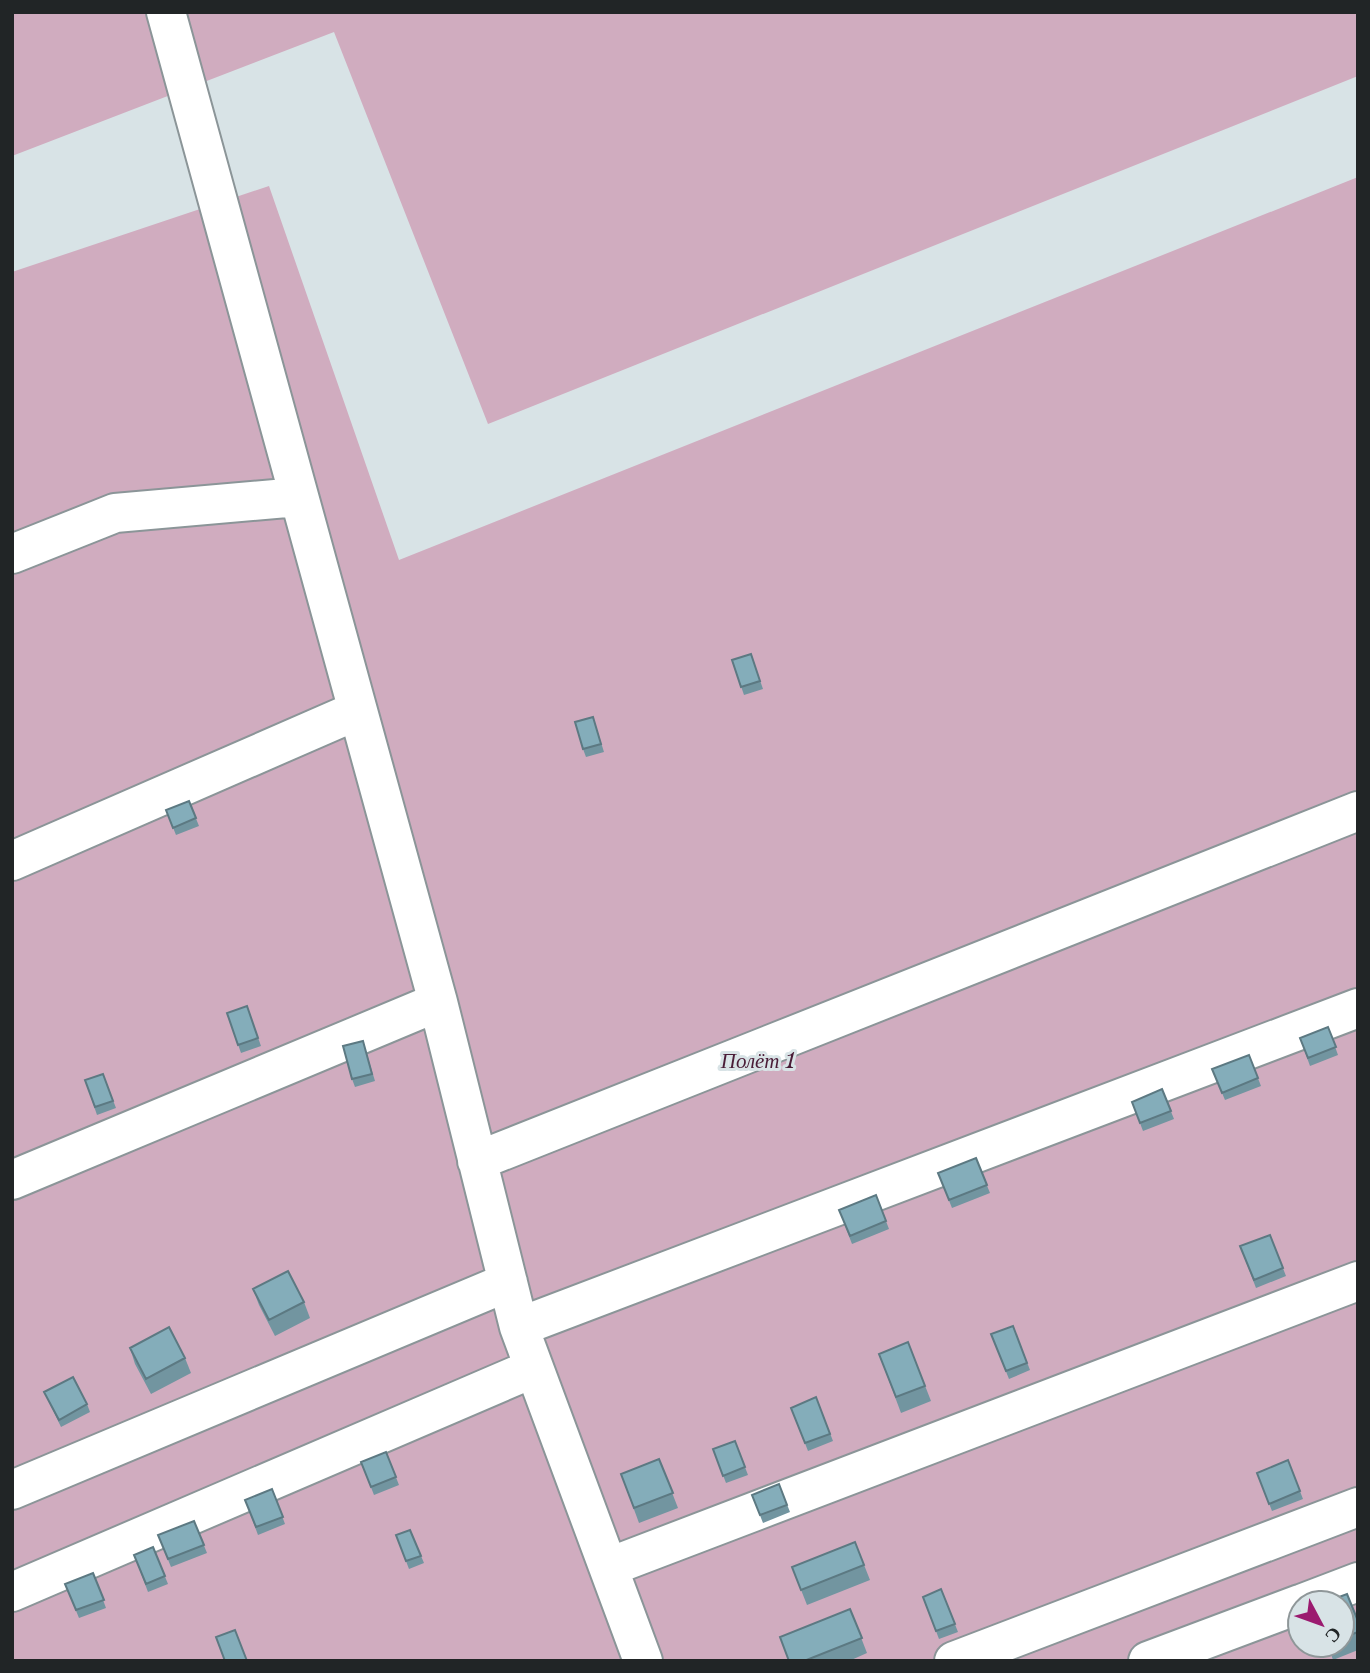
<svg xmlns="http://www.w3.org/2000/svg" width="1370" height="1673" viewBox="0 0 1370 1673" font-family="'Libre Baskerville',serif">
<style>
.green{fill:#d0acbf;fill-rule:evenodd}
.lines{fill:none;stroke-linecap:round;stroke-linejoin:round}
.minor-casing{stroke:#8b9598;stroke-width:42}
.minor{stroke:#fff;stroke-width:38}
.wall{fill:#7295a0}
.building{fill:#84adba;stroke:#5c7982;stroke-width:2}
.labels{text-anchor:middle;stroke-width:6;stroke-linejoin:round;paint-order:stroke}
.park-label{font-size:21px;font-style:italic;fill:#4a1c37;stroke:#d8e3e6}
</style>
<rect width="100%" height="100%" fill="#d8e3e6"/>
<path class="green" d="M12,12H1358V76L488,424L334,32L12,156Z
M1358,177V1661H12V272L269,186L399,560ZM1300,1603H1342V1645H1300Z"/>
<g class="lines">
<defs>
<path id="minor" d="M166,12L438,1002L519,1327L643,1661
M12,554L115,513L298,497
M12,861L356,711
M477,1161L1358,811
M12,1180L438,1002
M519,1327L1358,1008
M12,1490L508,1282
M609,1567L1358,1281
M12,1592L534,1368
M1303,1603L1358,1582
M954,1661L1358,1507
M1148,1661L1300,1604"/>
</defs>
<use href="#minor" class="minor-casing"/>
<use href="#minor" class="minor"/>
</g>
<path class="wall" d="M751,654L763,689L744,695L732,660Z
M593,717L604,752L586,757L583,749Z
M189,801L199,826L176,835L166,810Z
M247,1006L261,1046L241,1053L227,1013Z
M1328,1027L1338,1055L1310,1066L1300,1038Z
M363,1041L375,1081L355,1087L352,1079Z
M1249,1055L1261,1086L1225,1100L1212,1069Z
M103,1074L116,1108L97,1115L85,1080Z
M1162,1089L1174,1119L1143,1131L1132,1102Z
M976,1158L990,1193L952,1208L938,1173Z
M876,1195L889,1229L852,1244L839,1210Z
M1270,1235L1286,1276L1256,1288L1240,1246Z
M253,1289L304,1302L310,1318L275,1336L259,1305Z
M1013,1326L1030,1370L1009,1379L991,1334Z
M908,1342L931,1401L901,1413L879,1354Z
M130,1348L185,1358L191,1373L151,1394L135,1364Z
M44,1392L87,1404L90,1412L61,1427Z
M816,1397L833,1441L808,1451L791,1408Z
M735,1441L748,1475L726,1483L713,1449Z
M386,1452L399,1485L374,1495L361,1462Z
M659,1459L678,1508L639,1523L621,1474Z
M1288,1460L1303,1499L1272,1511L1257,1473Z
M779,1484L790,1512L763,1523L752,1495Z
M272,1489L285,1524L258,1535L245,1500Z
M194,1521L207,1553L171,1567L158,1535Z
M410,1530L424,1563L409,1569L396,1535Z
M855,1542L870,1580L807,1605L792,1567Z
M153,1547L168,1584L148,1592L134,1555Z
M93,1573L106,1608L79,1618L65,1584Z
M941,1589L958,1632L939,1639L923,1597Z
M1342,1603L1358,1621V1650L1333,1660L1328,1645H1342Z
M850,1609L867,1653L849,1661H789Z"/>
<path class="building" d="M751,654L760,681L741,687L732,660Z
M593,717L601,744L583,749L575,722Z
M189,801L196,818L173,828L166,810Z
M247,1006L258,1038L238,1045L227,1013Z
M1328,1027L1336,1047L1308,1058L1300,1038Z
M363,1041L372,1074L352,1079L343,1046Z
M1249,1055L1258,1078L1222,1093L1212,1069Z
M103,1074L113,1101L95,1107L85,1080Z
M1162,1089L1171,1111L1140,1123L1132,1102Z
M976,1158L987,1185L949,1200L938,1173Z
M876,1195L886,1221L850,1236L839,1210Z
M1270,1235L1283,1268L1254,1280L1240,1246Z
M288,1271L304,1302L269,1320L253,1289Z
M1013,1326L1027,1363L1006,1371L991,1334Z
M169,1327L185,1358L146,1379L130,1348Z
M908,1342L925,1386L896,1397L879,1354Z
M73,1377L87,1404L59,1420L44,1392Z
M816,1397L830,1434L805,1443L791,1408Z
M735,1441L745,1467L723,1476L713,1449Z
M386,1452L396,1477L371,1487L361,1462Z
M659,1459L673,1493L634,1508L621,1474Z
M1288,1460L1300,1491L1269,1504L1257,1473Z
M779,1484L787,1505L760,1515L752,1495Z
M272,1489L283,1517L256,1527L245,1500Z
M194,1521L204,1545L168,1559L158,1535Z
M410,1530L421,1556L406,1561L396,1535Z
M855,1542L864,1565L801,1590L792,1567Z
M153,1547L165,1576L146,1584L134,1555Z
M93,1573L104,1600L76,1610L65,1584Z
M941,1589L955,1624L936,1631L923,1597Z
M1347,1594L1358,1621V1632L1342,1638V1603H1323Z
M850,1609L862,1638L804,1661H789L780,1637Z
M235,1630L247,1661H225L216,1637Z"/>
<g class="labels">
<g class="park-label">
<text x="758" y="1068">Полёт 1</text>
</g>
</g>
<rect width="1370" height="1673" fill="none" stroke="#212526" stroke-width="28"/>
<g transform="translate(1321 1624) rotate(131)"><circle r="33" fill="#d8e3e6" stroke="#8f9799" stroke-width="2"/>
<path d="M0-5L12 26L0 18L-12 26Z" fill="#9b1a6f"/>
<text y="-10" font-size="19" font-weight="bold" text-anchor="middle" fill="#212526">С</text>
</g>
</svg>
